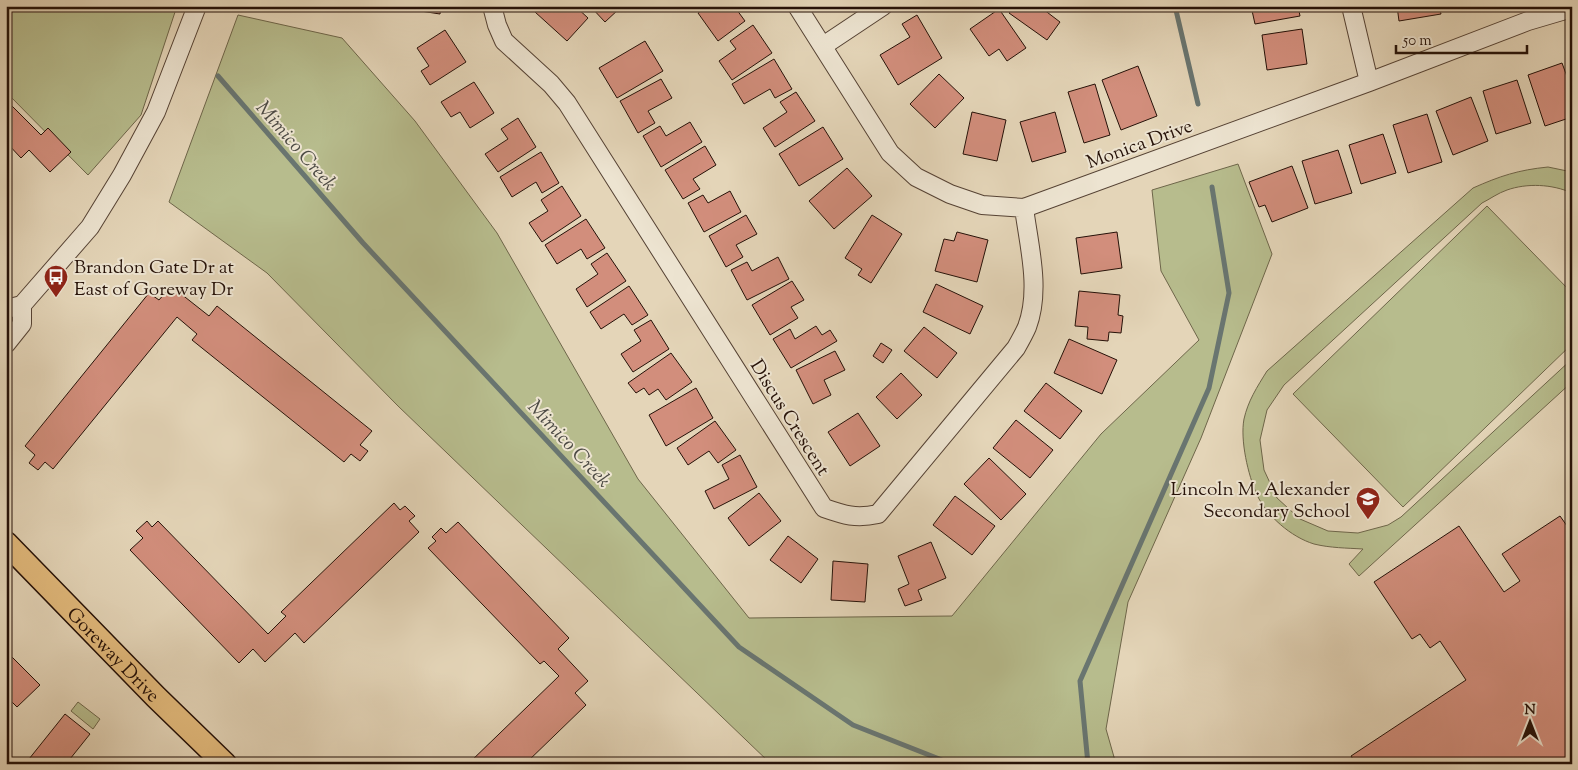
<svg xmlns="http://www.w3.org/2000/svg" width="1578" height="770" viewBox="0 0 1578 770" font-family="'Sorts Mill Goudy',serif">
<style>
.green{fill:#b7bc8d;stroke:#6e664a}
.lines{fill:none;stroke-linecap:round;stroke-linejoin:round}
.stream{stroke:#697570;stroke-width:5}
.building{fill:#d28e7c;stroke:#251108}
.minor-casing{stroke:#554234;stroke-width:20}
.major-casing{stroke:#251108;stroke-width:25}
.minor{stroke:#ede4d1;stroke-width:18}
.major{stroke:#e2ba7c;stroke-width:22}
.labels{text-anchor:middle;stroke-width:4;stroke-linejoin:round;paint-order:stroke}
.street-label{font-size:19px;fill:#251108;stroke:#ede4d1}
.poi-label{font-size:19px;fill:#251108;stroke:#ede4d1;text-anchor:start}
.water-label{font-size:20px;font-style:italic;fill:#4d4b45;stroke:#ede4d1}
</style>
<rect width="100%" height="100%" fill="#e4d5b8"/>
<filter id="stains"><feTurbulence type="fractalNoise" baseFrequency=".004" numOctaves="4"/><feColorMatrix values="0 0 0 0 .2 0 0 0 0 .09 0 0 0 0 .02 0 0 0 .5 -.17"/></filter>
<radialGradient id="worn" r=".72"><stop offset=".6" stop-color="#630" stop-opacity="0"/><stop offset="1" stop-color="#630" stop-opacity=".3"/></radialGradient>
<path class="green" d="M6,6H177L141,115L88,175L6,92Z
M238,15L342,38L415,121L497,233L638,479L749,618L952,616L1101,434L1199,340L1161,271L1152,190L1238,164L1272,254L1201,438L1128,602L1106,729L1116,764H771L398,406L267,273L169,202Z
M1548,167L1572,172V193C1552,184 1527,183 1507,190C1498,193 1490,199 1482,203L1284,385L1267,410L1260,440L1264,470L1277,498L1300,519L1328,531L1358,533L1388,525L1401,517L1572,359V382L1359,576L1349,564L1363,549C1347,548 1330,548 1314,544C1291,537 1267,516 1257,495C1248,475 1240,440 1244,419C1248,401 1257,387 1267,371L1473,188C1500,176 1518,170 1548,167Z
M1487,206L1572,293V344L1403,507L1293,394Z
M78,702L100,719L93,729L71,711Z"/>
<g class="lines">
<path class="stream" d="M1175,6L1198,104
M218,76L363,243L739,647L853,725L952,764
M1088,764L1080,681L1209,388L1229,293L1212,187"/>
</g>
<path class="building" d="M388,6H441L440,14Z
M540,6H575L588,18L567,41L535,12Z
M590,6H619L620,8L605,22Z
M708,6H734L745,21L718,41L698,13Z
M1014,6H1039L1060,22L1047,40L1009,13Z
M1251,6H1298L1300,16L1255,24Z
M1397,6H1439L1441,14L1399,21Z
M999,9L1026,48L1007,61L999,49L989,56L970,29Z
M917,15L942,58L898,85L880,55L910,37L902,24Z
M753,25L772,53L732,80L719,61L736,49L730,41Z
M1302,29L1307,64L1267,70L1262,35Z
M445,30L466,62L430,85L421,71L429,66L417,48Z
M645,41L663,71L617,98L599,68Z
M774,59L792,89L775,98L770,89L744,104L732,84Z
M1562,63L1572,90V117L1545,126L1528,75Z
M1138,66L1157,116L1121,130L1102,80Z
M939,74L964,98L935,128L910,104Z
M661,79L672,98L648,111L655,123L638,133L620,101Z
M1517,80L1531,123L1496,134L1483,91Z
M474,82L494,113L470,128L460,112L451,117L441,102Z
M1095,84L1110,135L1084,143L1068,92Z
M796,92L815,121L775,147L763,128L787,112L780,102Z
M1471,97L1488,141L1453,155L1436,111Z
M6,100L41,135L48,128L71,152L50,172L29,150L21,158L6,142Z
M972,112L1006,120L997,161L963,154Z
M1055,112L1066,152L1032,162L1020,122Z
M1427,114L1442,162L1408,173L1393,125Z
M518,118L536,147L498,172L485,154L508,139L501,129Z
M690,122L702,142L661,167L643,136L660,126L666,136Z
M823,127L843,159L799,186L779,154Z
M1383,134L1396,173L1361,184L1349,145Z
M705,146L716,165L693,179L700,189L683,199L665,170Z
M1338,150L1352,193L1315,204L1302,161Z
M541,152L559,183L542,193L536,182L512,197L500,177Z
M1292,166L1308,208L1272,222L1265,205L1259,207L1249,182Z
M847,168L872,196L834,229L809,201Z
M562,186L581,216L542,242L529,223L548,211L541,200Z
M730,191L741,212L704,232L688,203L703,195L708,203Z
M746,215L757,234L736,245L743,257L726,267L709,236Z
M872,215L902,234L871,283L858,275L862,269L845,258Z
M586,219L605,248L587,259L581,249L557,264L545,245Z
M957,232L988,240L977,282L935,271L944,239L954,241Z
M1117,232L1122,268L1081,274L1076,238Z
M607,253L626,281L587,307L576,289L598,274L591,264Z
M778,257L789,279L747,300L731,270L747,262L752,271Z
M792,281L804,300L791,307L798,318L770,335L752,305Z
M936,284L983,306L970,334L923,312Z
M171,286L209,316L217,306L372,431L360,445L368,451L360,461L351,454L344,462L192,340L197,334L177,317L53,469L45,462L38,470L29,463L35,455L25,446L149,293L159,300Z
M629,286L648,315L632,325L624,314L601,329L590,312Z
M1079,291L1120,295L1118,315L1123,316L1121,333L1109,332L1108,341L1087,339L1088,327L1075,326Z
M651,320L669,349L633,372L621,354L641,341L634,330Z
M816,326L822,335L830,330L837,341L791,368L773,339L790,329L795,339Z
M924,327L957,353L937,378L904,351Z
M1069,339L1117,360L1102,394L1054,373Z
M881,343L892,350L883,363L873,356Z
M835,351L845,370L824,380L831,395L813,404L796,370Z
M671,353L692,382L666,400L658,389L649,395L644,388L636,393L628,383Z
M901,373L922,395L897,419L876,397Z
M1046,383L1082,411L1060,439L1024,411Z
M696,388L713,418L666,446L649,415Z
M858,413L880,446L850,466L828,432Z
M1016,420L1053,450L1030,478L993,448Z
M715,421L736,450L718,463L709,451L688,465L677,448Z
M740,455L757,487L714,509L705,491L729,479L722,465Z
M989,458L1026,494L1001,520L964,484Z
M759,493L781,521L749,546L728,518Z
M955,496L995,526L972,555L933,525Z
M394,503L400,510L405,506L415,516L409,521L419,532L304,643L295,633L265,662L253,649L239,663L130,550L143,538L136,531L147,521L152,527L158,521L268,634L286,616L281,612Z
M1560,516L1572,533V764H1356L1351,756L1466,680L1440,641L1430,648L1420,634L1412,639L1374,582L1459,526L1504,592L1520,581L1502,554Z
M458,522L569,638L558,649L588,681L575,693L586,705L525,764H468L559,676L544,661L540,664L428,548L436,541L432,537L441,528L446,533Z
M788,536L818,559L801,583L770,560Z
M931,542L946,578L918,590L922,600L905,606L898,589L909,584L898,556Z
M833,561L868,564L865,602L831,600Z
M6,651L40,685L17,707L6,696Z
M65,714L90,734L66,764H25Z"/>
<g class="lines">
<defs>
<path id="minor" d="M492,6L497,25L504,41L551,84L567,103L824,508C844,515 856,519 878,514L1016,348C1020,341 1024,334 1027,327C1041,290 1029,246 1024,208
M797,6L890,153L916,177L950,194L982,205L1024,208L1369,82L1528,21L1572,8
M1351,6L1369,82
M823,46L883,6
M6,309L22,305L90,227L122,175L156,112L197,6
M6,344L22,324V305"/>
<g id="major">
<path id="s1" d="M6,543L156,697L225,764"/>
</g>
</defs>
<use href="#minor" class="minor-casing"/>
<use href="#major" class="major-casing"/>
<use href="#minor" class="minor"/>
<use href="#major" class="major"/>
</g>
<defs>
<symbol id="bus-pin" viewBox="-11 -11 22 30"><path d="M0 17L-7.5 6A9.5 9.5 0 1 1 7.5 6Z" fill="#8f2418" stroke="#ede4d1"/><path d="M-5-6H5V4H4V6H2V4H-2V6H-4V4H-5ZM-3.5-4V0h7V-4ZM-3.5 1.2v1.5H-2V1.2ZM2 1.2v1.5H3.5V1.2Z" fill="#fff"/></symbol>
<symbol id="school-pin" viewBox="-11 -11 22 30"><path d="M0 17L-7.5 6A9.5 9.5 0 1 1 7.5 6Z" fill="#8f2418" stroke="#ede4d1"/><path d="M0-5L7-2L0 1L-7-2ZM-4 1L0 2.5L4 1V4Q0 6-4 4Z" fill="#fff"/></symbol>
</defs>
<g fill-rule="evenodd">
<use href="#bus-pin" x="42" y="263" width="28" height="38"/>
<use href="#school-pin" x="1354" y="485" width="28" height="38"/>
</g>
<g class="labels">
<g class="street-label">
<text transform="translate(1139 143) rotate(-20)" y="7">Monica Drive</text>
<text transform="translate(791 417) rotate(58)" y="7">Discus Crescent</text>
<text dy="7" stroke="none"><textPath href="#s1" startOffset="155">Goreway Drive</textPath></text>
</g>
<g class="poi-label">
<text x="74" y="273">Brandon Gate Dr at<tspan x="74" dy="22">East of Goreway Dr</tspan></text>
<text x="1350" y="495" text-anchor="end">Lincoln M. Alexander<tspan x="1350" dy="22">Secondary School</tspan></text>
</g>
<g class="water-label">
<text transform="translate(297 145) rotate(49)" y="7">Mimico Creek</text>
<text transform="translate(570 443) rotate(47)" y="7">Mimico Creek</text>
</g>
</g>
<rect width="1578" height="770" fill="none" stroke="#e4d5b8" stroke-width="25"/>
<rect x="8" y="8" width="1563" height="755" fill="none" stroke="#251108" stroke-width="2.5"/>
<rect x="12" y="12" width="1553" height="745" fill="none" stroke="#251108"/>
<g transform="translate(1530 722)" stroke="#ede4d1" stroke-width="4" paint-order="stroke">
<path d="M0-4L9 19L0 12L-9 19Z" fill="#251108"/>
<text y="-8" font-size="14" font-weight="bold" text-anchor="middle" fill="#251108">N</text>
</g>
<path d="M1396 45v8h131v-8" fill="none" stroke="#251108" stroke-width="2.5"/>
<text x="1403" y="45" font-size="15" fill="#251108" stroke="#ede4d1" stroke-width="4" paint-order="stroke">50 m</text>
<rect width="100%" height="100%" filter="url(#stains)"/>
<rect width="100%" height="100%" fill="url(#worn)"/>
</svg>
